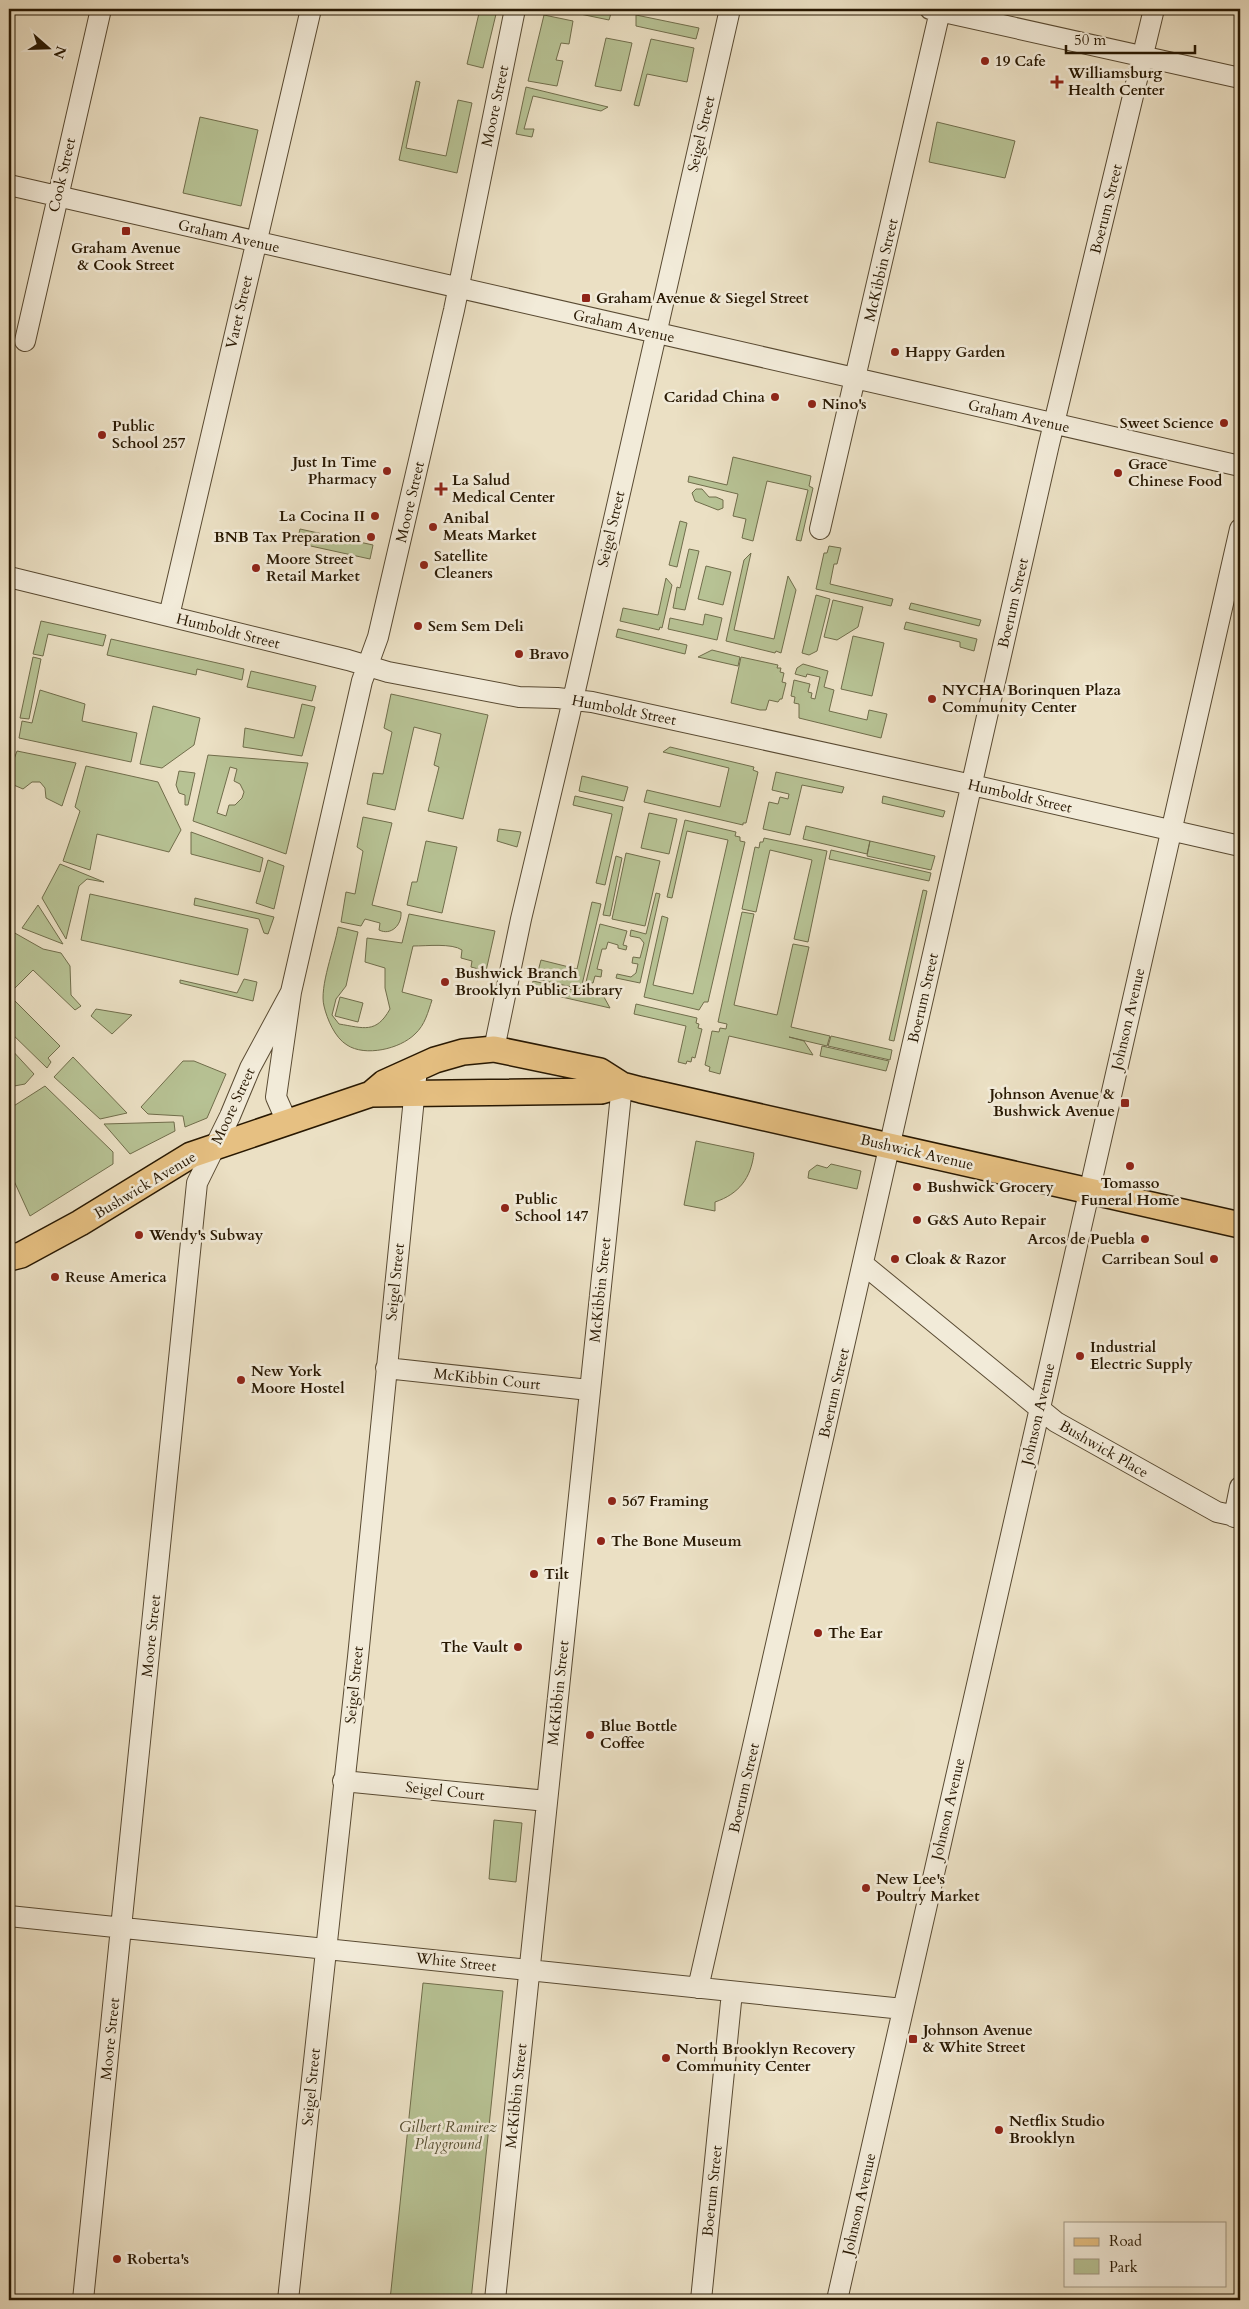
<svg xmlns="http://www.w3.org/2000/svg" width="1249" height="2309" viewBox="0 0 1249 2309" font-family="Cardo,serif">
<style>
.green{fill:#b7c294;stroke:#706d4b;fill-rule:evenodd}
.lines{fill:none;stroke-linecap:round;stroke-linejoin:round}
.minor-casing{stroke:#594a32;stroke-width:22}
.major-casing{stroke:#281802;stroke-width:28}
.minor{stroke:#f2ebd9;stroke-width:20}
.major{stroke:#e6c082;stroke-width:25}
.poi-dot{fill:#8f2418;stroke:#f2ebd9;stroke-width:2}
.labels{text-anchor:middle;stroke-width:5;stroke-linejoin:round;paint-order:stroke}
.poi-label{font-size:15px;font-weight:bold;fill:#281802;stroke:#f2ebd9;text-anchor:start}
.street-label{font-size:15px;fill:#281802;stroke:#f2ebd9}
.park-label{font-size:15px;font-style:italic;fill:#534b2e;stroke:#f2ebd9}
</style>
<rect width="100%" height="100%" fill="#ebe0c4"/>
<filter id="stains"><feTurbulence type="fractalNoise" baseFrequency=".004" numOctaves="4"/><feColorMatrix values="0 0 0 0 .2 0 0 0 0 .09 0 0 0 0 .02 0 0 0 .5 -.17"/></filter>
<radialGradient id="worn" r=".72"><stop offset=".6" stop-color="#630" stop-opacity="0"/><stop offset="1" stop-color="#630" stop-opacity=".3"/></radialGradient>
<path class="green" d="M480,9L497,10L483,68L467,64Z
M556,9H606L612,10L609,20Z
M544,15L573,21L569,44L561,43L556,60L563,61L557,86L528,81Z
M636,15L699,28L696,39L636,26Z
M606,38L632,43L621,91L595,86Z
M651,39L694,48L687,82L647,74L639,106L634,105Z
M416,81L420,82L406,148L446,156L458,100L472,103L457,173L399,160Z
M526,87L608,107L601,111L533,96L524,129H534L532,137L516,134Z
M200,117L258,130L241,206L183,193Z
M937,122L1015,141L1005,178L929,162Z
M733,457L811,476L809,486L813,488L801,541L796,540L808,490L767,481L753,541L742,538L746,519L733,516L738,494L688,482L689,476L727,485Z
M696,489H702L709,497H716L723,500V508L718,510L695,501L692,493Z
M680,521L687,523L677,567L669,565Z
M300,529L373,545L370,559L297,543Z
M829,546L841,548L837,564H834L830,584L893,599L891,606L816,589L824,553H827Z
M689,549L699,551L685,610L673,608L677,587L680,588Z
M751,553L734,630L774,639L788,576L796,590L781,653L776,651L775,653L726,641L744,560Z
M706,566L731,572L723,605L698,599Z
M666,578L672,585L662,628L660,627L659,630L620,621L623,608L658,615Z
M816,595L830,599L817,651L809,655L802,653Z
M833,600L863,607L858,627L837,640L824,637Z
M911,603L981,620L979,626L909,609Z
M705,614L722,618L717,640L668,629L670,618L703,625Z
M41,621L106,635L103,646L48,634L43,656L33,654Z
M906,622L977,639L974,651L960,647V642L904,629Z
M618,629L687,645L685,654L616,637Z
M853,636L884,643L872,696L841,689Z
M111,639L244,669L242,680L197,669L196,675L107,655Z
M712,650L740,657L738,666L698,657Z
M33,657L41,659L29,719L20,718Z
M741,657L778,665L777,668H781L780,672L784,673L782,682L786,683L782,699H780L778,702L769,700L766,710H760L731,703Z
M803,664L828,671L824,687L834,690L829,711L867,720L869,710L887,714L881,738L799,718V704L794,703L795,697L791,696L794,680L810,684L808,692L812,693L811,698L815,699L820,677L807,674L806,677L795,674L797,668Z
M251,671L316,686L312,701L247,687Z
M40,690L85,704L82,721L137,733L131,762L19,738L22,721L32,723Z
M391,694L488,715L463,819L428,811L439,767L434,765L441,734L414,727L395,810L367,804L373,773L383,774L392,732L384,728Z
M302,704L315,707L302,756L243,747L245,728L294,738Z
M153,706L200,718L194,745L162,768L140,764Z
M670,747L754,767L753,770L758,772L746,823H743V825L644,802L647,790L720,807L729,768L663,752Z
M17,751L76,763L62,806L46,798L45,788L40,782H32L23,789L9,783V773Z
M208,755L308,763L286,854L193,821ZM230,767L237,769L234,781L240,784L244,792L242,798L235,805H229L226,816L217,813Z
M86,766L158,782L181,830L169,852L97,834L90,870L63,861L80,811L75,807Z
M179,771L195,773L188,805H185V795L179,793L176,785Z
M776,772L844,787L842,793L802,785L790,835L763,829L769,802L778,804L780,797L788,799L789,794L772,790Z
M582,776L628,787L624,801L579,791Z
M575,796L623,807L605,885L596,883L612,814L573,805Z
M883,796L945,811L943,817L882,803Z
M649,813L677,819L669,854L641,848Z
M363,817L392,823L372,905L401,912C402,925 391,936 379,930L380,923L365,919L361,926L341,922L346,892L355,894L363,851L357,847Z
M685,820L736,832L735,836L740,837V841L745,842L708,1002H704L699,1010L644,997L662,916L668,918L653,985L693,994L728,840L687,831L672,898L667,897Z
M806,826L870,841L867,854L803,839Z
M499,829L521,832L517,847L497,841Z
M191,832L263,858L260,872L191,854Z
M764,838L827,851L808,942L794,939L812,860L770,850L756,912L742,909L755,847L759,848L760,842H763Z
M426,841L457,847L442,913L407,905L412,882H417Z
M870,841L935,856L931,870L867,856Z
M831,850L931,873L929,881L829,859Z
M626,853L660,861L645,926L612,919Z
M616,856L622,858L610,916L603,915Z
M268,860L284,866L274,909L256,903Z
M60,864L104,882L87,879L79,886L66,939L42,898Z
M923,890L927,891L894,1041L889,1040Z
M656,893L660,894L640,983L616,978L617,974L631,977L636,973L638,964L632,963L633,957L640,958L644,943L640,938L630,936L631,930L646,934Z
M90,894L248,929L238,975L81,940Z
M195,898L274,917L268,934L264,933L259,919L194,905Z
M592,902L601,904L581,989L536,979L541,960L577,969Z
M38,905L63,944L22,928Z
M742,912L754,914L734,1005L777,1015L793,944L809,947L791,1027L830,1036L827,1046L789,1037L804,1041L813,1055L729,1036L720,1074L709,1071L710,1067L705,1065L712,1031L719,1032L720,1028L726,1029L727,1024L718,1022Z
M409,914L495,931L486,971L471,967L472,961L461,958L462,950C452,943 427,946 413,946L402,992L432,1000C428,1012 425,1025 415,1034C400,1049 365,1057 347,1045C335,1038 327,1019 324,1006C319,987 335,947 338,927L358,932L346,986L336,999L332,1015L339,1024C364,1028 376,1034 390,1009L385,988V968L365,962L367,938L402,943Z
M600,924L627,931L623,945L627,946L626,950L618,948V945L608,942L606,949H602L597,969L602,970L601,977L595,976L593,983L586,982Z
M13,932L43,949L61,953L70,966L71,995L81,1006L75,1010L33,970L9,994V939Z
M244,979L257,982L253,1001L180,983V980L237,993Z
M533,981L604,997L610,1008L531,990Z
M10,996L60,1046L48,1058L51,1062L47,1068L9,1031Z
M340,997L363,1003L358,1022L335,1016Z
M636,1004L697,1018L696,1023L699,1024L698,1028L702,1029L695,1058L692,1057L691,1062L687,1061L686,1064L678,1062L686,1026L634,1014Z
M96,1009L132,1015L112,1034L91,1016Z
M831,1036L892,1050L890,1060L828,1046Z
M822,1046L889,1061L886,1071L820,1056Z
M9,1047L34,1074L25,1084L9,1087Z
M73,1057L127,1113L100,1119L54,1077Z
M183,1061H194L226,1074L207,1118L185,1127L183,1116L148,1114L141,1107Z
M45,1086L113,1152V1164L30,1216L9,1170V1109Z
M174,1122L175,1131L130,1154L104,1124Z
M696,1141L754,1153C751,1178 739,1194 715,1202V1211L684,1205Z
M831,1164L861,1171L857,1189L808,1178L809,1171L817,1165L827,1168Z
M494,1820L522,1823L516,1882L489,1879Z
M423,1983L503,1991L471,2300H390Z"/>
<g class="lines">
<defs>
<path id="minor" d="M930,9L1240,78
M9,185L1240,466
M25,341L101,9
M820,529L940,11
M9,577L348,660L388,672L519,697L557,698L592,702L972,785L1240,846
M169,616L311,9
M494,1049L521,919L569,717L730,9
M287,1122L276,1097L291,992L362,681L378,637L454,310L515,9
M863,1264L1056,1422L1217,1512L1240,1517
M386,1368L589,1390
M1234,1517L1240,1487
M343,1781L547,1801
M9,1916L903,2009
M698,1988L1049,444L1154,9
M83,2300L197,1183L230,1116L250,1068L291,992
M288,2300L358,1657L416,1078
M495,2300L622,1085
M701,2300L732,1992
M837,2300L1240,529"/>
<path id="major" d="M371,1094L384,1083L435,1060L463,1052L494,1049L600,1071L622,1085L641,1090L1240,1225
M9,1258L21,1255L80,1223L191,1155L371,1094L601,1091L622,1085"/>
</defs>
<use href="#minor" class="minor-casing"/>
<use href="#major" class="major-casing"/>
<use href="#minor" class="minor"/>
<use href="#major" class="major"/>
</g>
<g class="poi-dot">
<circle cx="985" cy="61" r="5"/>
<path d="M1054.5 74.5h5v5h5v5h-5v5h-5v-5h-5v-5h5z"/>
<rect x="121" y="226" width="10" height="10" rx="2.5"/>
<rect x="581" y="293" width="10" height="10" rx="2.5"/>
<circle cx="895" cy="352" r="5"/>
<circle cx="775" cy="397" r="5"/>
<circle cx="812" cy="404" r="5"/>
<circle cx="1224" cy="423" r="5"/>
<circle cx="102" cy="435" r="5"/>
<circle cx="387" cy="471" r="5"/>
<circle cx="1118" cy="473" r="5"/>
<path d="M438.5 481.5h5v5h5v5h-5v5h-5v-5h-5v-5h5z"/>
<circle cx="375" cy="516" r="5"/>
<circle cx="433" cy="527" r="5"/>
<circle cx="371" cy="537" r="5"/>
<circle cx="424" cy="565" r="5"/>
<circle cx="256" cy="568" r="5"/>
<circle cx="418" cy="626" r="5"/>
<circle cx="519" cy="654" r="5"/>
<circle cx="932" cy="699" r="5"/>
<circle cx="445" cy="982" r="5"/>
<rect x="1120" y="1098" width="10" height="10" rx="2.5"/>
<circle cx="1130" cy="1166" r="5"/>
<circle cx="917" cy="1187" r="5"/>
<circle cx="505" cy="1208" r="5"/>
<circle cx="917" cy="1220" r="5"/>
<circle cx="139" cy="1235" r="5"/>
<circle cx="1145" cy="1239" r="5"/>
<circle cx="895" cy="1259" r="5"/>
<circle cx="1214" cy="1259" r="5"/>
<circle cx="55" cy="1277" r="5"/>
<circle cx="1080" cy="1356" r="5"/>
<circle cx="241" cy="1380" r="5"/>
<circle cx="612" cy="1501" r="5"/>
<circle cx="601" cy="1541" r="5"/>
<circle cx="534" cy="1574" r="5"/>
<circle cx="818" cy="1633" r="5"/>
<circle cx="518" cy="1647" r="5"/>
<circle cx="590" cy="1735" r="5"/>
<circle cx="866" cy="1888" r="5"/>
<rect x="908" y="2034" width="10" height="10" rx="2.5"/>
<circle cx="666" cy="2058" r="5"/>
<circle cx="999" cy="2130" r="5"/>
<circle cx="117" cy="2259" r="5"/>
</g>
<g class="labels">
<g class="poi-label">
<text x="995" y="66">19 Cafe</text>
<text x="1068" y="78">Williamsburg<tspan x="1068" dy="17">Health Center</tspan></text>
<text x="126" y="253" text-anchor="middle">Graham Avenue<tspan x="126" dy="17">&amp; Cook Street</tspan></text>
<text x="596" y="303">Graham Avenue &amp; Siegel Street</text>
<text x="905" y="357">Happy Garden</text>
<text x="765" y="402" text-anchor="end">Caridad China</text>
<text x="822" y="409">Nino's</text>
<text x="1214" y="428" text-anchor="end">Sweet Science</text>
<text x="112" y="431">Public<tspan x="112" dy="17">School 257</tspan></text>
<text x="377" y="467" text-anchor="end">Just In Time<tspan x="377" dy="17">Pharmacy</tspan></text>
<text x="1128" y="469">Grace<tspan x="1128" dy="17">Chinese Food</tspan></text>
<text x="452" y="485">La Salud<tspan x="452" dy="17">Medical Center</tspan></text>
<text x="365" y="521" text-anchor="end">La Cocina II</text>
<text x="443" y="523">Anibal<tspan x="443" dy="17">Meats Market</tspan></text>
<text x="361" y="542" text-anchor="end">BNB Tax Preparation</text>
<text x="434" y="561">Satellite<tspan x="434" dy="17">Cleaners</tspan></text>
<text x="266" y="564">Moore Street<tspan x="266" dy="17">Retail Market</tspan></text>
<text x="428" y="631">Sem Sem Deli</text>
<text x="529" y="659">Bravo</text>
<text x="942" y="695">NYCHA Borinquen Plaza<tspan x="942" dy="17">Community Center</tspan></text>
<text x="455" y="978">Bushwick Branch<tspan x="455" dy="17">Brooklyn Public Library</tspan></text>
<text x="1115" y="1099" text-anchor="end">Johnson Avenue &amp;<tspan x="1115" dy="17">Bushwick Avenue</tspan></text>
<text x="1130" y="1188" text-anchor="middle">Tomasso<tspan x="1130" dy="17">Funeral Home</tspan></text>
<text x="927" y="1192">Bushwick Grocery</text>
<text x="515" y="1204">Public<tspan x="515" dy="17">School 147</tspan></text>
<text x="927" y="1225">G&amp;S Auto Repair</text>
<text x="149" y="1240">Wendy's Subway</text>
<text x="1135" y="1244" text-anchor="end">Arcos de Puebla</text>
<text x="905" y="1264">Cloak &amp; Razor</text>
<text x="1204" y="1264" text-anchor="end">Carribean Soul</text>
<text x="65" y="1282">Reuse America</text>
<text x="1090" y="1352">Industrial<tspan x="1090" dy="17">Electric Supply</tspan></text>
<text x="251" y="1376">New York<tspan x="251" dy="17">Moore Hostel</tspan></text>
<text x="622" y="1506">567 Framing</text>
<text x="611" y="1546">The Bone Museum</text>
<text x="544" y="1579">Tilt</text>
<text x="828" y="1638">The Ear</text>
<text x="508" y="1652" text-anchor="end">The Vault</text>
<text x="600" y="1731">Blue Bottle<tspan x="600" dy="17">Coffee</tspan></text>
<text x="876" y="1884">New Lee's<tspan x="876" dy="17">Poultry Market</tspan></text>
<text x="923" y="2035">Johnson Avenue<tspan x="923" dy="17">&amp; White Street</tspan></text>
<text x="676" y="2054">North Brooklyn Recovery<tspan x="676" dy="17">Community Center</tspan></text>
<text x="1009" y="2126">Netflix Studio<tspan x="1009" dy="17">Brooklyn</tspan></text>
<text x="127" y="2264">Roberta's</text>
</g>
<g class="street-label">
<text transform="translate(495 106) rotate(-78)" y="5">Moore Street</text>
<text transform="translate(701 134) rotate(-77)" y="5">Seigel Street</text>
<text transform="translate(62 175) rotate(-77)" y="5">Cook Street</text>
<text transform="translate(1106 209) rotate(-76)" y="5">Boerum Street</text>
<text transform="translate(229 236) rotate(13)" y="5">Graham Avenue</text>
<text transform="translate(881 270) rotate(-77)" y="5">McKibbin Street</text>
<text transform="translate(239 312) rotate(-77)" y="5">Varet Street</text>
<text transform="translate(624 326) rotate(13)" y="5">Graham Avenue</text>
<text transform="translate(1019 416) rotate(13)" y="5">Graham Avenue</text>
<text transform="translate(410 502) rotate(-77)" y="5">Moore Street</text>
<text transform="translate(611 529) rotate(-77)" y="5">Seigel Street</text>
<text transform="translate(1013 603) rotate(-77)" y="5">Boerum Street</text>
<text transform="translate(228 631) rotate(14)" y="5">Humboldt Street</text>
<text transform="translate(624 710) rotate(11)" y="5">Humboldt Street</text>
<text transform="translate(1020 796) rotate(13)" y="5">Humboldt Street</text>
<text transform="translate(923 998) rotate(-77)" y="5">Boerum Street</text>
<text transform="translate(1128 1019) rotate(-77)" y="5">Johnson Avenue</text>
<text transform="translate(233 1106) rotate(-65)" y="5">Moore Street</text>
<text transform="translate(917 1152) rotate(13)" y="5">Bushwick Avenue</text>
<text transform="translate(145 1185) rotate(-31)" y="5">Bushwick Avenue</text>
<text transform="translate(395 1282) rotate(-84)" y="5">Seigel Street</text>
<text transform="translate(600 1290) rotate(-84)" y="5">McKibbin Street</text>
<text transform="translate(487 1379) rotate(6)" y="5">McKibbin Court</text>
<text transform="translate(834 1393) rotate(-77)" y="5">Boerum Street</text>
<text transform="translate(1038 1414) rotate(-77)" y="5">Johnson Avenue</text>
<text transform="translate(1104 1449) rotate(30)" y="5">Bushwick Place</text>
<text transform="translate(151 1636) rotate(-84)" y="5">Moore Street</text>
<text transform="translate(354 1685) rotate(-84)" y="5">Seigel Street</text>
<text transform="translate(558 1693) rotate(-84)" y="5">McKibbin Street</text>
<text transform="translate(744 1788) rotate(-77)" y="5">Boerum Street</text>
<text transform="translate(445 1791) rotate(6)" y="5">Seigel Court</text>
<text transform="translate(948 1809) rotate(-77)" y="5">Johnson Avenue</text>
<text transform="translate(456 1962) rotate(6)" y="5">White Street</text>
<text transform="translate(110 2039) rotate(-84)" y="5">Moore Street</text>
<text transform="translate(311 2087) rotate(-84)" y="5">Seigel Street</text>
<text transform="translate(516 2096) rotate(-84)" y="5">McKibbin Street</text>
<text transform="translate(712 2191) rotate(-84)" y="5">Boerum Street</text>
<text transform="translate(859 2204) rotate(-77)" y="5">Johnson Avenue</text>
</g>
<g class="park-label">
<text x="448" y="2132">Gilbert Ramirez<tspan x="448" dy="17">Playground</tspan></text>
</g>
</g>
<rect width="1249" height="2309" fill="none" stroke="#ebe0c4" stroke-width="30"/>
<rect x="10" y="10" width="1229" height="2289" fill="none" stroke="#281802" stroke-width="2.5"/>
<rect x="15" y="15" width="1219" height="2279" fill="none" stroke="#281802"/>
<rect x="1064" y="2222" width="162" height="65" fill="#f2ebd9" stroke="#a19783"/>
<rect x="1074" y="2238" width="25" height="8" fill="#e6c082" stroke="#a19783"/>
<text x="1109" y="2246" font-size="15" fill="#281802">Road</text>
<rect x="1074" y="2259" width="25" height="15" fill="#b7c294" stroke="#a19783"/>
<text x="1109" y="2272" font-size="15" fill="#281802">Park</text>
<g transform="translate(48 48) rotate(110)" stroke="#f2ebd9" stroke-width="4" paint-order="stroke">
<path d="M0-4L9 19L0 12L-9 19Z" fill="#281802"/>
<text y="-8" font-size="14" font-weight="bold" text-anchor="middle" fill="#281802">N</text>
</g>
<path d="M1066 45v8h129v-8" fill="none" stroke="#281802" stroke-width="2.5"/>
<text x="1074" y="45" font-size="15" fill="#281802" stroke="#f2ebd9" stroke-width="4" paint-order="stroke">50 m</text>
<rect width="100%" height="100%" filter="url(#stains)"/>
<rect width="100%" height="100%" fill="url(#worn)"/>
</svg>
